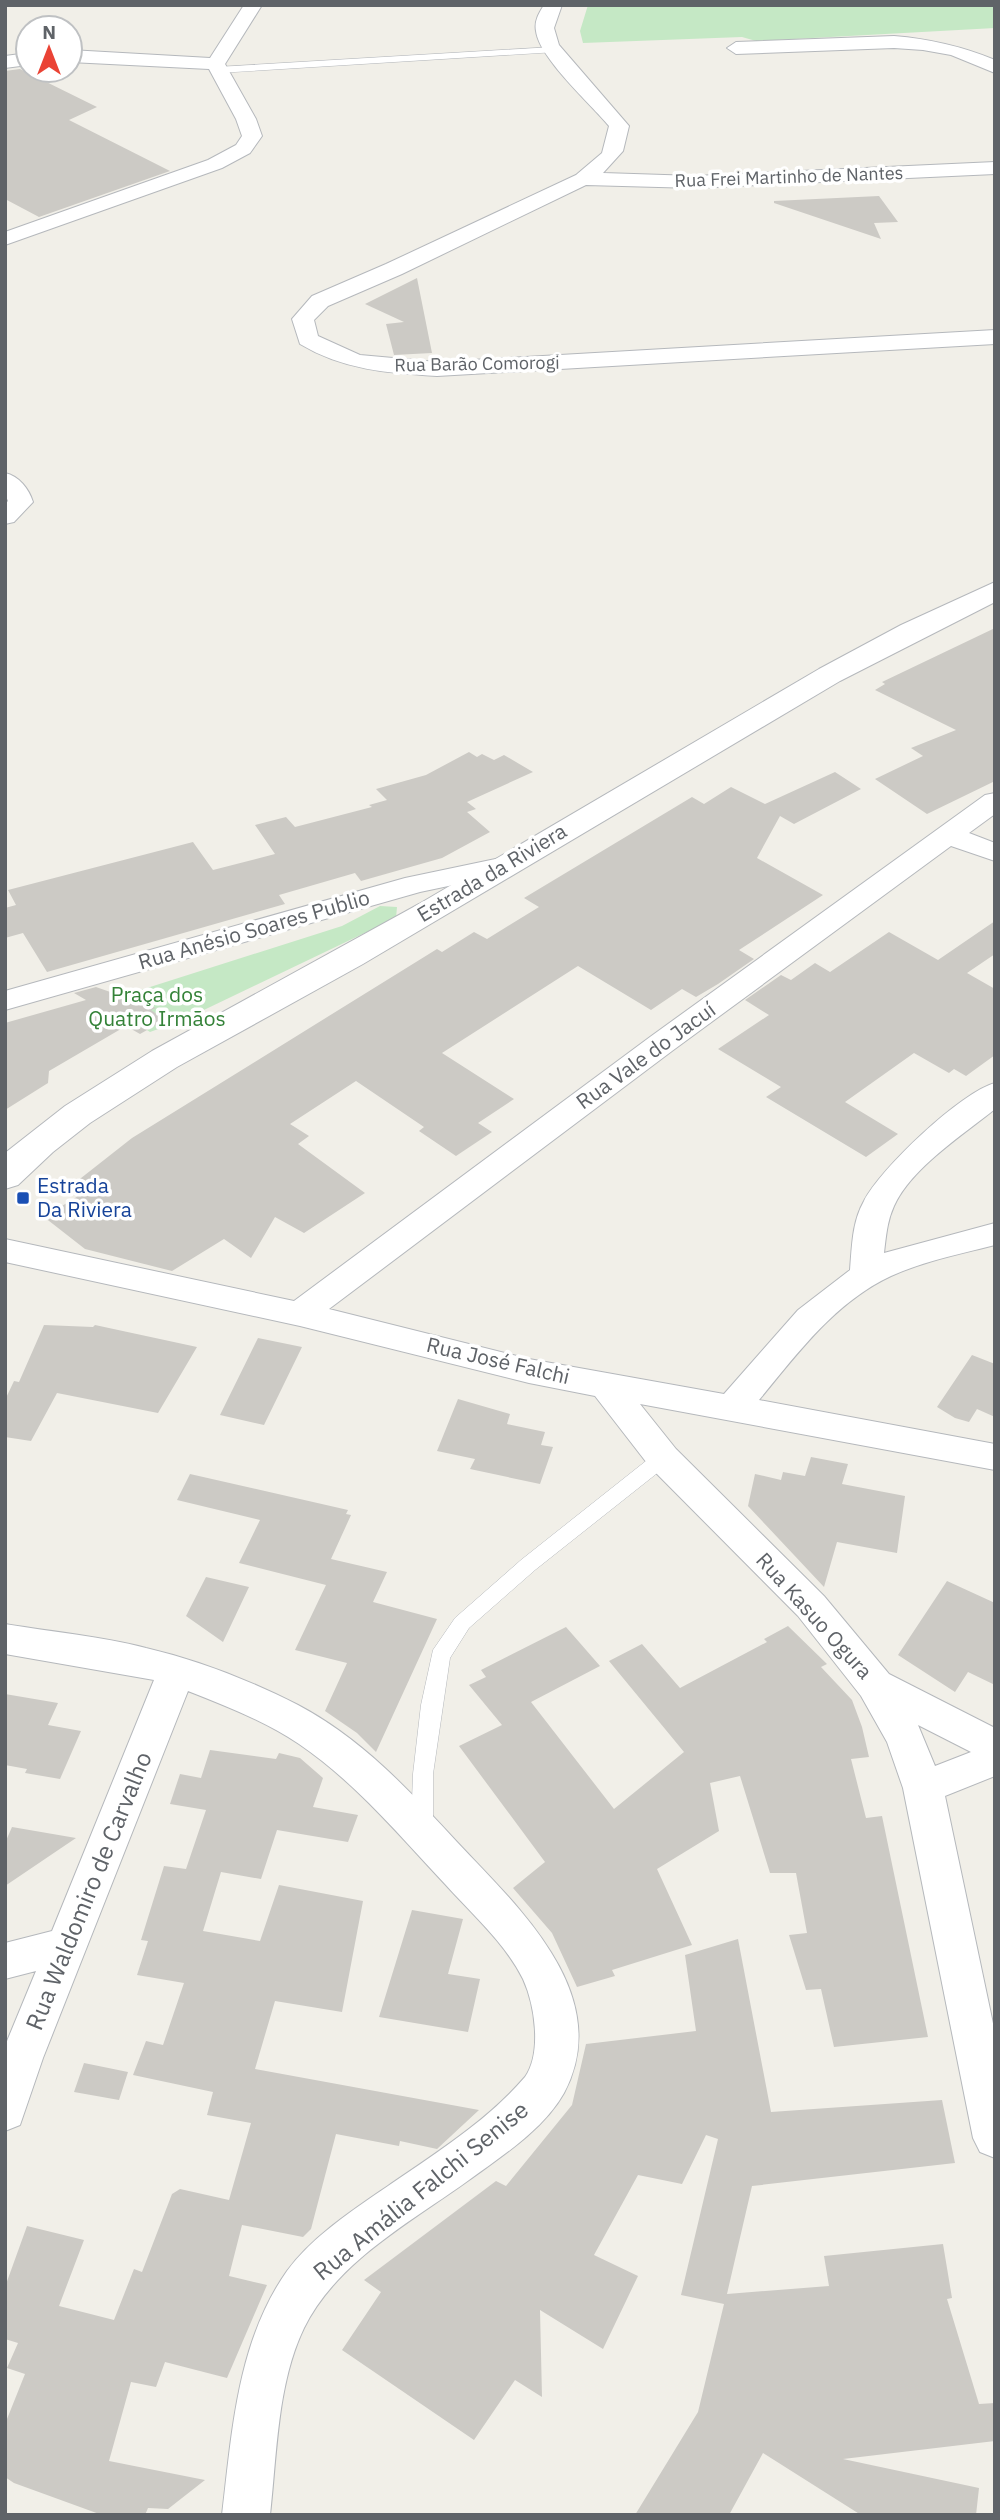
<svg xmlns="http://www.w3.org/2000/svg" width="1000" height="2520" viewBox="0 0 1000 2520" font-family="'IBM Plex Sans',sans-serif">
<style>
.green{fill:#c5e8c5}
.building{fill:#cccac5}
.lines{fill:none;stroke-linecap:round;stroke-linejoin:round}
.service-casing{stroke:#b5b8bc;stroke-width:1}
.minor-casing{stroke:#b5b8bc;stroke-width:2}
.tertiary-casing{stroke:#b5b8bc;stroke-width:2}
.service{fill:#fff;fill-rule:evenodd}
.minor{fill:#fff;fill-rule:evenodd}
.tertiary{fill:#fff;fill-rule:evenodd}
.transit-dot{fill:#1a4fb4;stroke:#fff;stroke-width:2.5}
.labels{text-anchor:middle;stroke-width:7;stroke-linejoin:round;paint-order:stroke}
.far-street-label{font-size:18px;fill:#5f6368;stroke:#fff}
.street-label{font-size:21px;fill:#5f6368;stroke:#fff}
.park-label{font-size:21px;fill:#348238;stroke:#fff}
.transit-label{font-size:21px;fill:#164399;stroke:#fff;text-anchor:start}
.near-street-label{font-size:24px;fill:#5f6368;stroke:#fff}
</style>
<rect width="100%" height="100%" fill="#f1efe8"/>
<path class="green" d="M588,5H995V28L756,41L742,37L583,43L580,31Z
M380,906L397,907L396,918L183,1020L150,1032L103,1002L342,926Z"/>
<path class="building" d="M20,69L97,107L69,120L170,171L39,217L5,199V71Z
M879,196L898,222L874,223L881,239L774,203V201Z
M417,278L432,353L394,355L386,324L404,322L365,304Z
M995,628V781L927,814L875,779L923,756L911,748L956,730L875,690L885,684L882,682Z
M469,752L477,757L482,754L494,760L504,755L533,772L467,802L476,809L467,812L490,832L442,858L361,881L355,873L279,895L285,904L47,972L23,933L5,938V908L16,905L8,890L193,842L213,870L275,854L255,825L286,817L295,827L372,807L369,805L387,800L376,789L426,775Z
M835,772L861,789L794,824L780,816L757,858L823,895L739,950L754,959L718,984L696,997L682,989L651,1010L578,966L442,1053L514,1099L478,1123L492,1132L456,1156L419,1131L424,1127L356,1081L290,1124L309,1136L298,1144L365,1193L304,1233L275,1217L251,1258L224,1239L172,1271L85,1249L44,1217L88,1190L76,1182L132,1138L437,949L442,952L474,932L487,939L539,907L524,898L692,797L704,804L731,787L765,804Z
M995,921V954L967,973L995,989V1055L966,1076L954,1069L949,1073L914,1053L845,1102L898,1134L866,1157L766,1097L781,1087L718,1049L769,1015L745,1000L781,975L791,980L815,963L830,972L889,932L938,960Z
M96,987L156,1008L151,1010L165,1020L140,1034L126,1026L49,1071L48,1083L5,1110V1023L86,1000L74,993Z
M44,1325L93,1327L95,1325L197,1347L158,1413L57,1393L31,1441L5,1437V1400L14,1381L19,1382Z
M258,1338L302,1347L264,1425L220,1415Z
M972,1355L995,1364V1417L977,1409L969,1422L955,1418L937,1407Z
M458,1399L510,1414L507,1424L545,1432L541,1445L553,1447L540,1484L470,1469L475,1459L437,1451Z
M811,1457L848,1464L842,1484L905,1496L897,1553L837,1542L824,1587L748,1506L755,1474L781,1480L783,1472L805,1476Z
M190,1474L348,1510L346,1514L351,1515L331,1559L387,1572L373,1602L437,1619L376,1752L357,1733L325,1711L347,1663L295,1650L326,1585L239,1563L260,1520L177,1500Z
M206,1577L249,1587L223,1642L186,1616Z
M947,1581L995,1603V1685L968,1672L955,1692L898,1655Z
M788,1626L827,1664L821,1667L852,1700L862,1727L869,1757L851,1759L866,1818L882,1816L928,2037L834,2047L821,1989L806,1990L789,1935L807,1933L796,1873H770L740,1776L710,1783L719,1831L657,1869L692,1945L612,1970L615,1976L577,1987L552,1933L513,1888L545,1862L459,1746L502,1725L469,1685L486,1677L481,1670L566,1627L600,1666L531,1702L614,1809L684,1752L609,1661L642,1644L680,1688L767,1642L764,1639Z
M5,1694L58,1703L48,1725L81,1731L60,1779L25,1773L27,1769L5,1765Z
M210,1750L276,1759L279,1753L300,1758L323,1778L313,1807L358,1815L348,1842L277,1830L261,1879L221,1872L203,1931L260,1941L279,1885L363,1901L342,2012L275,2001L255,2069L479,2110L437,2149L400,2141L399,2146L336,2134L311,2229L303,2237L242,2225L229,2276L267,2285L227,2378L165,2362L156,2387L131,2382L109,2461L205,2480L168,2509L148,2508L145,2515H102L14,2483L5,2477V2424L25,2374L7,2368L18,2343L5,2339V2287L27,2226L84,2240L59,2306L114,2320L134,2269L142,2272L172,2194L180,2189L229,2200L251,2123L207,2115L213,2092L133,2075L146,2041L163,2045L184,1983L137,1975L148,1941L141,1940L164,1866L186,1869L206,1810L170,1804L180,1774L201,1778Z
M12,1827L76,1838L5,1886V1843Z
M412,1910L463,1919L448,1974L480,1979L468,2032L379,2017Z
M738,1939L771,2112L942,2100L955,2163L752,2186L727,2294L829,2286L824,2256L943,2244L952,2298L947,2299L979,2404L995,2403V2441L843,2459L979,2488L976,2515H861L763,2453L729,2515H635L698,2412L724,2304L681,2295L718,2139L706,2135L682,2184L638,2175L594,2255L638,2276L603,2349L540,2310L542,2397L515,2380L474,2440L342,2350L381,2292L364,2280L496,2181L506,2186L572,2105L586,2044L696,2031L685,1955Z
M84,2063L128,2072L119,2100L74,2092Z"/>
<g class="lines">
<defs>
<path id="service" d="M553,47L556,48V52L218,73L213,70L218,67Z
M663,1451L670,1453L672,1458L670,1463L535,1570L469,1628L450,1658L433,1774V1828L429,1834L422,1837L415,1834L411,1828L413,1774L421,1705L433,1650L455,1618L521,1560L656,1453Z"/>
<path id="minor" d="M244,5H262L225,64L256,119L262,136L250,153L222,168L5,245V232L208,160L236,145L242,136L236,119L209,69L70,62V50L210,58Z
M544,5H562L554,28L559,45L629,126L623,151L603,173L695,176L995,162V174L695,188L586,185L402,274L328,306L314,320L318,336L360,355L437,362L995,330V344L437,376C388,373 343,370 300,344L292,319L312,296L386,264L576,175L602,153L609,126C591,104 539,58 536,31C534,21 539,13 544,5Z
M894,36C930,39 961,46 995,60V73L951,55L923,50L894,48L736,54L727,48L736,42Z
M28,53V65L5,68V56Z
M5,473C19,476 29,489 33,502L14,522L5,524V504L8,501L5,494Z
M995,793V814L969,833L995,843V861L951,846L672,1051L329,1309L529,1359L724,1394L798,1310L850,1270C852,1246 852,1222 864,1201C880,1169 961,1092 995,1083V1109C963,1135 911,1168 894,1206C887,1221 886,1237 884,1253L995,1223V1245C960,1254 924,1261 891,1276C835,1302 797,1354 759,1400L995,1444V1470L640,1404L676,1449L824,1596L889,1674L995,1728V1776L945,1796L995,2033V2158L980,2152L973,2138L903,1788L887,1742L861,1696L798,1616L650,1467L595,1396L529,1383L300,1326L5,1262V1239L294,1301L650,1037L985,795ZM918,1725L971,1752L935,1766Z
M505,857L515,860L519,866L515,872L420,892L5,1010V991L405,878Z
M5,1624C52,1632 100,1636 146,1648C198,1660 251,1681 298,1705C361,1738 410,1791 457,1842C517,1906 616,1995 564,2093C544,2129 502,2156 469,2180C411,2222 337,2261 304,2328C277,2384 277,2454 270,2515H222C232,2432 237,2342 287,2271C313,2236 353,2210 388,2186C436,2153 487,2121 525,2077C542,2053 535,2005 523,1979C505,1943 472,1914 445,1884C399,1835 355,1782 299,1744C265,1721 226,1706 188,1691L43,2058L20,2125L5,2131V2046L36,1971L5,1979V1943L52,1931L154,1680L5,1654Z"/>
<path id="tertiary" d="M995,582V602L840,681L363,964L177,1067L90,1123L53,1152L18,1185L5,1189V1153L65,1106L152,1051L419,904L819,669L901,625Z"/>
</defs>
<use href="#service" class="service-casing"/>
<use href="#minor" class="minor-casing"/>
<use href="#tertiary" class="tertiary-casing"/>
<use href="#service" class="service"/>
<use href="#minor" class="minor"/>
<use href="#tertiary" class="tertiary"/>
</g>
<rect class="transit-dot" x="16" y="1191" width="14" height="14" rx="3.5"/>
<g class="labels">
<g class="far-street-label">
<text transform="translate(789 177) rotate(-2)" y="6">Rua Frei Martinho de Nantes</text>
<text transform="translate(477 364) rotate(-1)" y="6">Rua Barão Comorogi</text>
</g>
<g class="street-label">
<text transform="translate(492 873) rotate(-31)" y="7">Estrada da Riviera</text>
<text transform="translate(254 930) rotate(-16)" y="7">Rua Anésio Soares Publio</text>
<text transform="translate(646 1056) rotate(-36)" y="7">Rua Vale do Jacuí</text>
<text transform="translate(498 1361) rotate(13)" y="7">Rua José Falchi</text>
<text transform="translate(814 1616) rotate(48)" y="7">Rua Kasuo Ogura</text>
</g>
<g class="park-label">
<text x="157" y="1002">Praça dos<tspan x="157" dy="24">Quatro Irmãos</tspan></text>
</g>
<g class="transit-label">
<text x="37" y="1193">Estrada<tspan x="37" dy="24">Da Riviera</tspan></text>
</g>
<g class="near-street-label">
<text transform="translate(89 1891) rotate(-68)" y="8">Rua Waldomiro de Carvalho</text>
<text transform="translate(421 2191) rotate(-39)" y="8">Rua Amália Falchi Senise</text>
</g>
</g>
<rect width="1000" height="2520" fill="none" stroke="#5f6368" stroke-width="14"/>
<g transform="translate(49 49)"><circle r="33" fill="#ffffff" stroke="#bfc1c3" stroke-width="2"/>
<path d="M0-5L12 26L0 18L-12 26Z" fill="#ea4335"/>
<text y="-10" font-size="19" font-weight="bold" text-anchor="middle" fill="#5f6368">N</text>
</g>
</svg>
